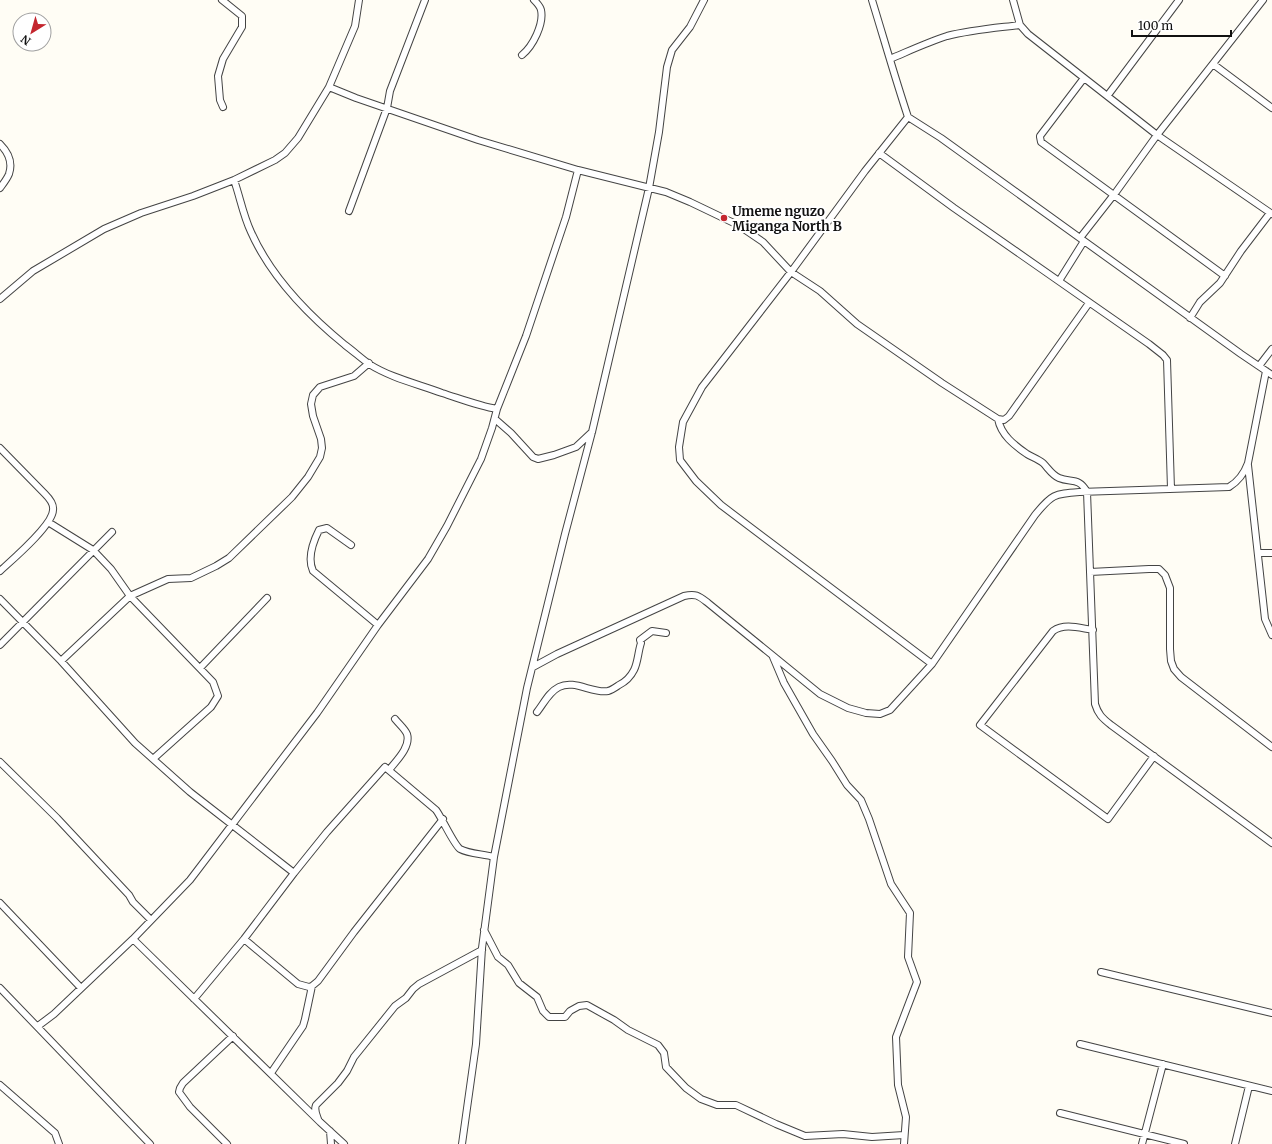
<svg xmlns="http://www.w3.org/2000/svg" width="1272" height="1144" viewBox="0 0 1272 1144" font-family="Merriweather,serif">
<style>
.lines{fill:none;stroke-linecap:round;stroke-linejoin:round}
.minor-casing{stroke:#444;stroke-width:8}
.minor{stroke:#fff;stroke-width:6}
.poi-dot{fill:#c4262e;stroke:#fff;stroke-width:1.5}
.labels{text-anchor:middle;stroke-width:4;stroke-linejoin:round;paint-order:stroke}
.poi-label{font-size:13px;font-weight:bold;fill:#111;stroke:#fff;text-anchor:start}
</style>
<rect width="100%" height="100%" fill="#fffdf5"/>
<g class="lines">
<defs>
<path id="minor" d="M222,0L242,16V27L223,59L218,76L220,100L223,107
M872,0C884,39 895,78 908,117
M1013,0L1020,25L1028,34L1157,135L1272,214
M522,55C533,46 544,24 541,10C540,6 537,3 534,0
M890,59C909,51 928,42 947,36C971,30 996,28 1020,25
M1213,64L1272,108
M1084,78L1040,136V137L1041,142L1225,276
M329,87L356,98L478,140L578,170L666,192L690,202L738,225L763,242L791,272L820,291L857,324L942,383L998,419L1004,420L1009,416L1089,303
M1108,95L1179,0
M0,144C8,152 13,162 9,174C7,179 3,184 0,188
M879,153L954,208L1149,344L1163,355L1167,360L1171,489
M234,180C240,197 243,215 251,232C271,277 307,314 345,345C353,351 361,358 369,364C391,378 418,384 442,393C461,399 479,406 497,409
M349,211L387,108L390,91L425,0
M1080,238L1116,192L1157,135L1263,0
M1059,281L1084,241
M0,299L33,271L104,229L141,213L193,196L234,180L275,160L285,153L298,138L329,87L355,26L359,0
M1190,318L1200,302L1220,283L1241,251L1270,213
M1259,366L1272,349
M495,419L511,433L533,457L538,459L554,455L576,447L592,432
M998,419C1001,435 1014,445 1027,454C1032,457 1038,459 1043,463C1048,468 1052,475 1059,478C1071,483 1079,477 1087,492L1095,704C1098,714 1102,718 1111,725L1272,843
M0,448L45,494C49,498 54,504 53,510C53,525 12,560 0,571
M1248,465L1265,619L1272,635
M48,522L93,550L111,569L130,596L213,682L218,696L211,707L153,759
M351,545L327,528L319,530C313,542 307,558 313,571L378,625
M1258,553H1272
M1090,572L1149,569H1159L1165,575L1170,588V649L1171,661L1174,669L1181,677L1272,747
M0,599L61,661
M1093,630C1079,628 1065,623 1053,631L980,725L1108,819L1154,756
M0,645L112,532
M773,657L784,683L813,734L832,761L847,785L861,800L869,819L891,884L910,913L908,957L917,982L896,1037L898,1085L906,1117L904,1144
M932,664L721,505L696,481L680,460L679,447L683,422L702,387L791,272L865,171L908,117L941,138L1241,354L1272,375
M533,667L557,654L684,596C696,593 699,596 708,603L820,694L848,708L866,713L880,714L890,710L932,664L1035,515C1052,494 1054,494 1080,492L1229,487C1239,481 1244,474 1248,463L1266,371
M200,668L267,598
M537,712C544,703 549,692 559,687C574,679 593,694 608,691C612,690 616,687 619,685C625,682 631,676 634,670C638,662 638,652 641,643L640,640L652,631L666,633
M0,762L57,818L129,895L133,902L151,920
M389,770C396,761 411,747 407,734C405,729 399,724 395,719
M294,873L190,792L135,743L61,661L130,596L168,579L191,578L216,566L229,558L292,497L308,477L320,457L322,448L321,439L313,416L311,404L313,395L320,387L354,376L369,363
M0,903L81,988
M484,930L498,957L508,965L519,983L537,997L543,1011L549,1017H565L570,1011L579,1006L587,1005L614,1020L628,1030L658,1045L664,1053L666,1067L686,1088L701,1099L717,1105H736L776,1124L805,1136L843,1134L872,1137L904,1135
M133,939L320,1122L344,1144
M244,939L298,984L309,987L312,986L318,981L354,932L443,819
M1101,972L1272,1013
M0,988L150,1144
M194,999L244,939L294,873L327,832L385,767L436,810C442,818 454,845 460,849C469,854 484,854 494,857
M38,1026L54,1014L133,939L190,880L317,713L378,625L428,559L447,526L481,459L492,428L497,409L526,336L566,217L578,170
M1080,1044L1272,1091
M271,1073L303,1026L305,1019L312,986
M0,1085L55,1133L59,1144
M1060,1113L1184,1144
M318,1119C316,1114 314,1110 316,1105L338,1083L347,1071L354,1057L395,1006L406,998L413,989L419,984L482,950
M330,1131L331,1144
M227,1144L190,1107L179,1092L180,1088L183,1083L233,1036
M462,1144L476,1044L482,948L494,857L527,688L565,534L592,432L649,188L659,132L667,67L672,50L690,27L704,0
M1142,1144L1163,1064
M1235,1144L1249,1086"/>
</defs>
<use href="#minor" class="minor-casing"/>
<use href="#minor" class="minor"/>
</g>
<circle class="poi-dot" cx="724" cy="218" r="4"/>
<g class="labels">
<g class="poi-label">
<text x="732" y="216">Umeme nguzo<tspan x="732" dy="15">Miganga North B</tspan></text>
</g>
</g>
<g transform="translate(32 32) rotate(217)"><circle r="19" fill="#ffffff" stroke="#a0a0a0"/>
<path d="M0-3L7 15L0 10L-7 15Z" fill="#c4262e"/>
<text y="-6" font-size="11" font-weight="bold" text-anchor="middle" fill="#111111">N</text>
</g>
<path d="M1132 30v6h99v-6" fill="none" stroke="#111111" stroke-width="2"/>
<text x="1138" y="30" font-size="12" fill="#111111" stroke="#ffffff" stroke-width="3" paint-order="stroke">100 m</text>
</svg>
